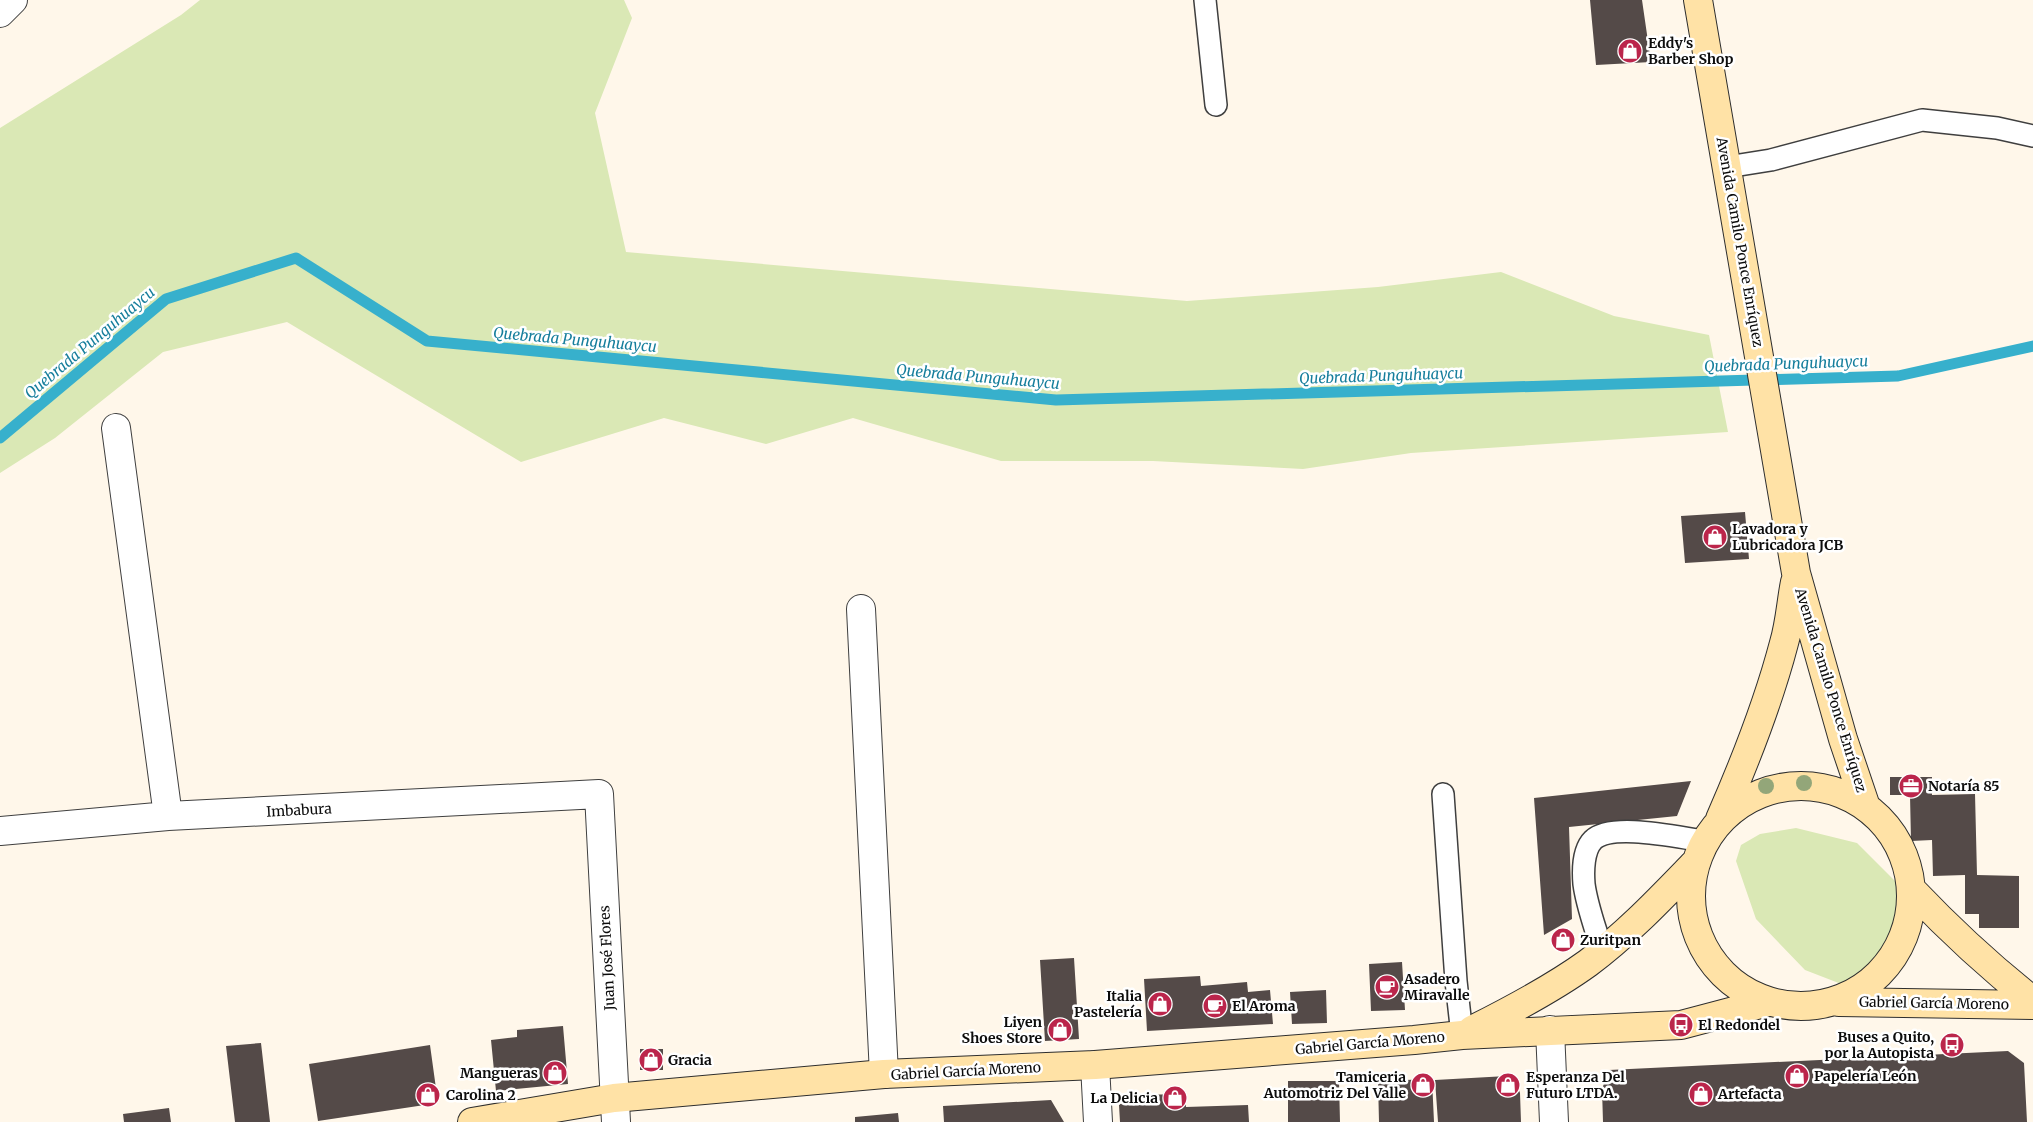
<svg xmlns="http://www.w3.org/2000/svg" width="2033" height="1122" viewBox="0 0 2033 1122" font-family="Merriweather,serif">
<style>
.green{fill:#dae8b5}
.lines{fill:none;stroke-linecap:round;stroke-linejoin:round}
.stream{stroke:#37b0cc;stroke-width:11}
.building{fill:#544a48}
.lane-casing{stroke:#3f3f3f;stroke-width:24}
.street-casing{stroke:#3f3f3f;stroke-width:30}
.secondary-casing{stroke:#2e2e2e;stroke-width:30}
.lane{stroke:#fff;stroke-width:21}
.street{stroke:#fff;stroke-width:28}
.secondary{stroke:#ffe2a6;stroke-width:28}
.tree{fill:#93a679}
.labels{text-anchor:middle;stroke-width:5;stroke-linejoin:round;paint-order:stroke}
.poi-label{font-size:14px;font-weight:bold;fill:#0c0c0c;stroke:#fff;text-anchor:start}
.street-label{font-size:14px;fill:#0c0c0c;stroke:#fff}
.water-label{font-size:15px;font-style:italic;fill:#167e9c;stroke:#fff}
</style>
<rect width="100%" height="100%" fill="#fff7ea"/>
<path class="green" d="M200,0H624L632,18L595,113L626,252L1187,301L1378,287L1501,272L1614,316L1709,335L1728,432L1411,453L1303,469L1153,461H1001L853,418L766,444L664,418L521,462L287,322L163,352L55,438L0,473V128L181,15Z
M1796,828L1857,843L1902,888L1905,940L1883,972L1849,987L1805,970L1756,919L1736,861L1741,845L1760,834Z"/>
<g class="lines">
<path class="stream" d="M0,438L166,299L296,258L427,341L1056,400L1898,376L2033,346"/>
</g>
<path class="building" d="M1590,0H1642L1651,62L1596,65Z
M1745,512L1749,559L1685,563L1681,516Z
M1890,777H1932V795L1975,794L1977,875L2019,876V928H1979V914H1965V875L1933,876L1932,840L1911,841L1910,795H1890Z
M1691,781L1677,816L1569,827L1572,919L1544,935L1534,798Z
M1074,958L1079,1039L1045,1041L1040,960Z
M1402,962L1405,1010L1371,1011L1369,964Z
M1200,976L1201,986L1247,982L1248,992L1270,990L1273,1024L1147,1031L1144,979Z
M1326,990L1327,1023L1292,1024L1290,992Z
M563,1026L568,1084L496,1091L491,1040L517,1037V1030Z
M261,1043L270,1122H235L226,1046Z
M430,1045L438,1103L318,1121L309,1064Z
M640,1049H663V1070H640Z
M2008,1051L2024,1063L2027,1122H1603L1602,1089L1609,1070Z
M1507,1076L1516,1082L1520,1093L1521,1122H1438L1435,1080Z
M1432,1079L1434,1122H1379L1378,1081Z
M1288,1081H1339L1340,1122H1288Z
M1185,1094L1186,1107L1248,1105L1249,1122H1120L1119,1105L1128,1097L1135,1095Z
M1051,1100L1064,1122H944L943,1106Z
M169,1108L171,1122H124L123,1114Z
M898,1113L899,1122H855V1117Z"/>
<g class="lines">
<defs>
<path id="lane" d="M1205,0L1216,105
M1727,167L1771,160L1922,120L1997,128L2033,136
M1443,794L1456,981L1462,1035
M1602,951C1596,929 1587,907 1584,884C1583,872 1583,850 1593,840C1612,822 1680,838 1705,841"/>
<path id="street" d="M0,13L13,0
M116,428L168,816
M861,609L884,1074
M0,831L168,816L599,794L616,1122
M1550,1030L1554,1122
M1095,1065L1098,1122"/>
<path id="secondary" d="M1698,0L1796,573L1843,739L1866,807
M1691 896a110 110 0 1 1 220 0a110 110 0 1 1-220 0Z
M1720,819C1745,762 1768,704 1784,643C1790,623 1791,602 1795,582
M1912,890C1950,930 1990,967 2033,1001
M1839,1002L2033,1005
M1472,1030C1512,1010 1552,989 1588,963C1627,934 1660,899 1694,864
M472,1122L614,1098L884,1074L1095,1065L1414,1040L1462,1035L1681,1025L1768,1002"/>
</defs>
<use href="#lane" class="lane-casing"/>
<use href="#street" class="street-casing"/>
<use href="#secondary" class="secondary-casing"/>
<use href="#lane" class="lane"/>
<use href="#street" class="street"/>
<use href="#secondary" class="secondary"/>
</g>
<g class="tree">
<circle cx="1804" cy="783" r="8"/>
<circle cx="1766" cy="786" r="8"/>
</g>
<defs>
<symbol id="shop-disc" viewBox="-11 -11 22 22"><circle r="9.5" fill="#bb254b" stroke="#fff"/><path d="M-5-2.5h2.3a2.7 3.5 0 0 1 5.4 0H5L5.5 6h-11ZM-1.5-2.5h3a1.5 2.3 0 0 0-3 0Z" fill="#fff"/></symbol>
<symbol id="office-disc" viewBox="-11 -11 22 22"><circle r="9.5" fill="#bb254b" stroke="#fff"/><path d="M-6-3h4V-5.5h4V-3h4V5H-6ZM-1-4.5V-3h2v-1.5ZM-6 0V1H6V0Z" fill="#fff"/></symbol>
<symbol id="cafe-disc" viewBox="-11 -11 22 22"><circle r="9.5" fill="#bb254b" stroke="#fff"/><path d="M-5.5-4.5H6V0H3Q3 3.5 0 3.5H-2.5Q-5.5 3.5-5.5 0ZM3-3.2v2h1.7v-2ZM-6 4.5H4V6H-6Z" fill="#fff"/></symbol>
<symbol id="bus-disc" viewBox="-11 -11 22 22"><circle r="9.5" fill="#bb254b" stroke="#fff"/><path d="M-5-6H5V4H4V6H2V4H-2V6H-4V4H-5ZM-3.5-4V0h7V-4ZM-3.5 1.2v1.5H-2V1.2ZM2 1.2v1.5H3.5V1.2Z" fill="#fff"/></symbol>
</defs>
<g fill-rule="evenodd">
<use href="#shop-disc" x="1616" y="37" width="28" height="28"/>
<use href="#shop-disc" x="1701" y="523" width="28" height="28"/>
<use href="#office-disc" x="1897" y="772" width="28" height="28"/>
<use href="#shop-disc" x="1549" y="926" width="28" height="28"/>
<use href="#cafe-disc" x="1373" y="973" width="28" height="28"/>
<use href="#shop-disc" x="1146" y="990" width="28" height="28"/>
<use href="#cafe-disc" x="1201" y="992" width="28" height="28"/>
<use href="#bus-disc" x="1667" y="1011" width="28" height="28"/>
<use href="#shop-disc" x="1046" y="1016" width="28" height="28"/>
<use href="#bus-disc" x="1938" y="1031" width="28" height="28"/>
<use href="#shop-disc" x="637" y="1046" width="28" height="28"/>
<use href="#shop-disc" x="541" y="1059" width="28" height="28"/>
<use href="#shop-disc" x="1783" y="1062" width="28" height="28"/>
<use href="#shop-disc" x="1409" y="1071" width="28" height="28"/>
<use href="#shop-disc" x="1494" y="1071" width="28" height="28"/>
<use href="#shop-disc" x="1687" y="1080" width="28" height="28"/>
<use href="#shop-disc" x="414" y="1081" width="28" height="28"/>
<use href="#shop-disc" x="1161" y="1084" width="28" height="28"/>
</g>
<g class="labels">
<g class="poi-label">
<text x="1648" y="48">Eddy's<tspan x="1648" dy="16">Barber Shop</tspan></text>
<text x="1732" y="534">Lavadora y<tspan x="1732" dy="16">Lubricadora JCB</tspan></text>
<text x="1928" y="791">Notaría 85</text>
<text x="1580" y="945">Zuritpan</text>
<text x="1404" y="984">Asadero<tspan x="1404" dy="16">Miravalle</tspan></text>
<text x="1142" y="1001" text-anchor="end">Italia<tspan x="1142" dy="16">Pastelería</tspan></text>
<text x="1232" y="1011">El Aroma</text>
<text x="1042" y="1027" text-anchor="end">Liyen<tspan x="1042" dy="16">Shoes Store</tspan></text>
<text x="1698" y="1030">El Redondel</text>
<text x="1934" y="1042" text-anchor="end">Buses a Quito,<tspan x="1934" dy="16">por la Autopista</tspan></text>
<text x="668" y="1065">Gracia</text>
<text x="538" y="1078" text-anchor="end">Mangueras</text>
<text x="1814" y="1081">Papelería León</text>
<text x="1406" y="1082" text-anchor="end">Tamiceria<tspan x="1406" dy="16">Automotriz Del Valle</tspan></text>
<text x="1526" y="1082">Esperanza Del<tspan x="1526" dy="16">Futuro LTDA.</tspan></text>
<text x="1718" y="1099">Artefacta</text>
<text x="446" y="1100">Carolina 2</text>
<text x="1158" y="1103" text-anchor="end">La Delicia</text>
</g>
<g class="street-label">
<text transform="translate(1740 242) rotate(80)" y="5">Avenida Camilo Ponce Enríquez</text>
<text transform="translate(1831 690) rotate(73)" y="5">Avenida Camilo Ponce Enríquez</text>
<text transform="translate(299 810) rotate(-3)" y="5">Imbabura</text>
<text transform="translate(607 958) rotate(-93)" y="5">Juan José Flores</text>
<text transform="translate(1934 1003) rotate(1)" y="5">Gabriel García Moreno</text>
<text transform="translate(1370 1043) rotate(-5)" y="5">Gabriel García Moreno</text>
<text transform="translate(966 1071) rotate(-3)" y="5">Gabriel García Moreno</text>
</g>
<g class="water-label">
<text transform="translate(575 340) rotate(5)" y="5">Quebrada Punguhuaycu</text>
<text transform="translate(90 343) rotate(-40)" y="5">Quebrada Punguhuaycu</text>
<text transform="translate(1786 364) rotate(-2)" y="5">Quebrada Punguhuaycu</text>
<text transform="translate(1381 376) rotate(-2)" y="5">Quebrada Punguhuaycu</text>
<text transform="translate(978 377) rotate(5)" y="5">Quebrada Punguhuaycu</text>
</g>
</g>
</svg>
